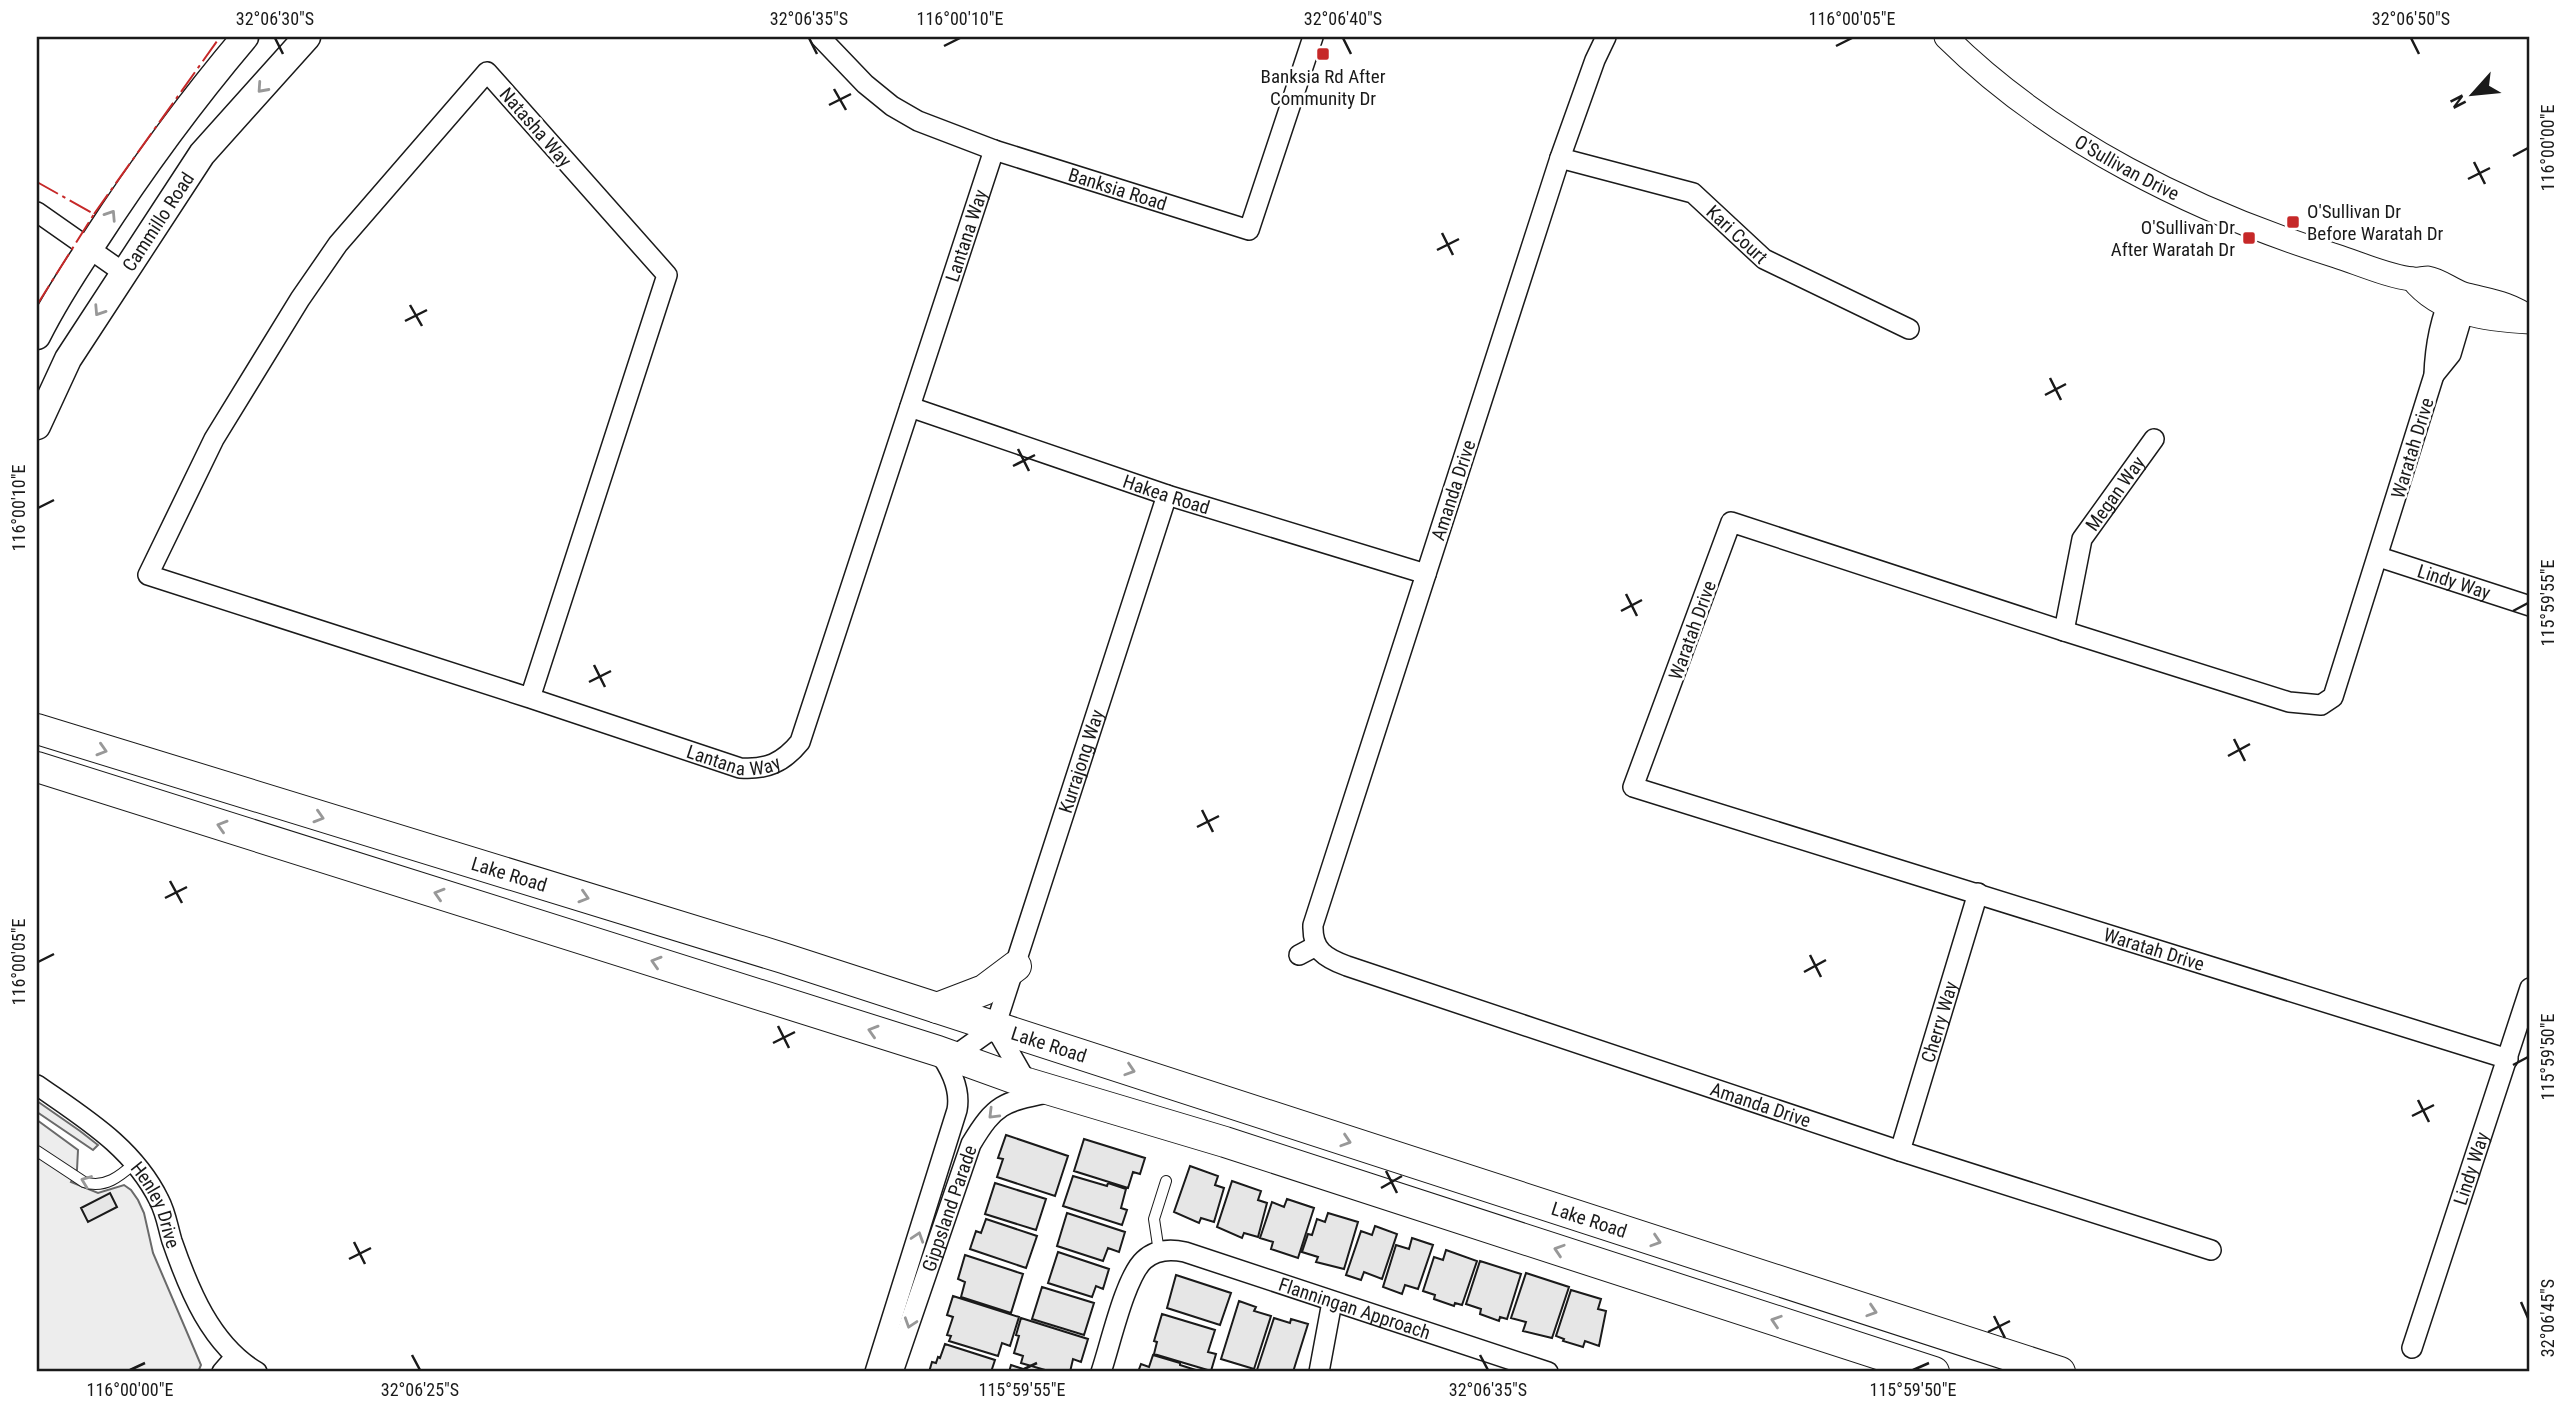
<svg xmlns="http://www.w3.org/2000/svg" width="2567" height="1409" viewBox="0 0 2567 1409" font-family="'Roboto Condensed',sans-serif">
<style>
.built{fill:#ededed;stroke:#6a6a6a;stroke-width:2}
.building{fill:#e6e6e6;stroke:#1a1a1a;stroke-width:2}
.lines{fill:none;stroke-linecap:round;stroke-linejoin:round}
.service-casing{stroke:#1a1a1a;stroke-width:12}
.minor-casing{stroke:#1a1a1a;stroke-width:22}
.tertiary-casing{stroke:#1a1a1a;stroke-width:25}
.secondary-casing{stroke:#1a1a1a;stroke-width:29}
.primary-casing{stroke:#1a1a1a;stroke-width:32}
.service{stroke:#fff;stroke-width:10}
.minor{stroke:#fff;stroke-width:19}
.tertiary{stroke:#fff;stroke-width:23}
.secondary{stroke:#fff;stroke-width:26}
.primary{stroke:#fff;stroke-width:30}
.power{stroke:#c62828;stroke-width:2;stroke-dasharray:24 5 3.5 5;stroke-linecap:butt}
.oneway{stroke:#989898}
.ticks{fill:none;stroke:#1a1a1a;stroke-width:2.5}
.poi-dot{fill:#c62828;stroke:#fff;stroke-width:2.5}
.labels{text-anchor:middle;stroke-width:5;stroke-linejoin:round;paint-order:stroke}
.poi-label{font-size:19px;fill:#1a1a1a;stroke:#fff}
.street-label{font-size:19px;fill:#1a1a1a;stroke:#fff}
.neatline{fill:none;stroke:#1a1a1a;stroke-width:2.5}
.ticks-label{font-size:18px;text-anchor:middle;fill:#1a1a1a}
</style>
<rect width="100%" height="100%" fill="#fff"/>
<path class="built" d="M37,1101L80,1131L98,1145L93,1150L37,1112Z
M37,1120L78,1150L77,1170L71,1182L98,1193L124,1185L131,1190L138,1200L144,1213L153,1253L201,1365L198,1372H37Z"/>
<path class="building" d="M1006,1135L1068,1156L1055,1196L997,1177L1003,1159L998,1158Z
M1084,1139L1145,1158L1140,1174L1133,1172L1128,1188L1074,1171Z
M1190,1166L1218,1176L1215,1185L1224,1188L1214,1222L1201,1218L1199,1223L1174,1212Z
M1073,1176L1107,1186L1108,1183L1126,1189L1121,1208L1127,1210L1122,1225L1063,1206Z
M1232,1181L1261,1191L1258,1200L1267,1203L1258,1237L1244,1233L1242,1238L1217,1227Z
M995,1183L1046,1199L1036,1230L985,1214Z
M110,1193L117,1207L88,1222L81,1208Z
M1287,1199L1314,1208L1298,1258L1271,1249L1273,1242L1260,1238L1272,1202L1284,1207Z
M1067,1213L1125,1232L1119,1252L1108,1248L1103,1261L1057,1246Z
M1328,1213L1358,1222L1344,1269L1316,1262L1318,1257L1302,1252L1308,1234L1312,1235L1317,1219L1325,1222Z
M986,1219L1037,1236L1026,1268L970,1249L976,1231L981,1233Z
M1375,1226L1397,1234L1382,1279L1364,1272L1361,1280L1346,1275L1361,1231L1372,1235Z
M1412,1238L1433,1245L1418,1289L1405,1285L1402,1294L1383,1287L1396,1245L1409,1249Z
M1446,1250L1477,1261L1462,1305L1455,1303L1454,1306L1434,1299L1435,1295L1423,1291L1434,1257L1443,1260Z
M1058,1252L1109,1269L1103,1289L1096,1286L1092,1297L1048,1283Z
M965,1255L1023,1274L1011,1313L961,1297L965,1282L958,1279Z
M1480,1261L1521,1274L1507,1319L1500,1317L1499,1321L1480,1314L1481,1309L1466,1304Z
M1526,1273L1569,1287L1552,1338L1523,1331L1526,1322L1511,1318Z
M1176,1275L1231,1293L1220,1325L1167,1308Z
M1042,1287L1094,1303L1084,1335L1032,1319Z
M1571,1290L1601,1299L1598,1309L1606,1311L1599,1346L1585,1341L1583,1347L1563,1341L1564,1339L1556,1336Z
M953,1296L1019,1317L1010,1346L1002,1343L998,1356L949,1341L951,1336L947,1335L953,1317L947,1315Z
M1239,1301L1256,1307L1254,1311L1271,1316L1254,1369L1221,1359Z
M1162,1314L1215,1330L1208,1352L1216,1354L1211,1371L1154,1354L1157,1342L1154,1341Z
M1021,1318L1088,1339L1081,1362L1073,1359L1070,1372H1052L1021,1363L1023,1356L1014,1353L1019,1336L1016,1335Z
M1274,1318L1290,1323L1291,1319L1308,1324L1293,1372L1257,1370Z
M945,1344L995,1360L991,1372H929L932,1362L936,1363L938,1357L940,1358Z
M1153,1355L1180,1363V1365L1202,1372H1138L1141,1364L1149,1367Z
M1011,1365L1032,1372H1009Z"/>
<g class="lines">
<defs>
<path id="service" d="M37,1151L84,1182C105,1189 120,1176 135,1163
M1159,1252L1154,1219L1166,1181"/>
<g id="minor">
<path id="s1" d="M820,37L865,84L892,106L918,121L994,150L1249,230L1313,37"/>
<path id="s2" d="M1606,37L1595,60L1560,158L1313,925C1312,950 1325,958 1347,966L1900,1151L2211,1250"/>
<path id="s3" d="M1560,158L1693,193L1764,259L1909,329"/>
<path d="M37,212L124,273"/>
<path id="s4" d="M2452,293C2440,319 2435,347 2434,375L2333,697L2321,705L2289,702L2064,631L1731,522L1633,787L2508,1059"/>
<path d="M2434,375L2451,354L2467,300"/>
<path id="s5" d="M910,407L1167,495L1426,574"/>
<path id="s6" d="M2379,557L2530,606"/>
<path id="s7" d="M2064,631L2082,539L2154,439"/>
<path id="s8" d="M530,698L667,275L487,72L338,244L300,299L214,439L148,575L530,698L740,768C766,770 783,763 800,742L994,150"/>
<path d="M1299,955L1316,946"/>
<path d="M995,1027L1027,1083"/>
<path id="s9" d="M953,1057L995,1027L1167,495"/>
<path id="s10" d="M37,1085C84,1118 133,1147 159,1200C166,1213 168,1228 172,1241C189,1290 211,1345 257,1372"/>
<path id="s11" d="M1900,1151L1978,893"/>
<path id="s12" d="M2412,1348L2530,988"/>
<path d="M222,1372L235,1357"/>
<path d="M875,1372L957,1110C961,1089 951,1069 938,1051"/>
<path id="s13" d="M893,1372L971,1144C995,1104 1003,1102 1048,1093"/>
<path id="s14" d="M1101,1372C1110,1346 1125,1277 1144,1260C1156,1249 1171,1249 1185,1252L1548,1372"/>
<path d="M1319,1372L1332,1302"/>
</g>
<g id="tertiary">
<path id="s15" d="M1946,37C2051,141 2195,212 2336,256C2358,263 2390,277 2412,279C2417,280 2423,278 2428,278C2441,280 2454,292 2467,295C2491,301 2510,303 2530,318"/>
<path d="M2412,279C2440,314 2487,320 2530,322"/>
</g>
<g id="secondary">
<path d="M37,336C54,302 74,271 95,240C141,169 190,102 245,37"/>
<path id="s16" d="M37,426L68,359L202,154L307,37"/>
</g>
<g id="primary">
<path id="s17" d="M37,729L783,958L2060,1372"/>
<path d="M37,767L938,1051L1027,1083L1225,1142L1934,1372"/>
<path d="M937,1008L984,990L1016,966"/>
</g>
</defs>
<use href="#service" class="service-casing"/>
<use href="#minor" class="minor-casing"/>
<use href="#tertiary" class="tertiary-casing"/>
<use href="#secondary" class="secondary-casing"/>
<use href="#primary" class="primary-casing"/>
<use href="#service" class="service"/>
<use href="#minor" class="minor"/>
<use href="#tertiary" class="tertiary"/>
<use href="#secondary" class="secondary"/>
<use href="#primary" class="primary"/>
<path class="power" d="M37,182L94,214L37,305
M94,214L220,37"/>
</g>
<defs><path id="oneway-chevron" d="M-2-3.5L2.5 0L-2 3.5" fill="none" stroke-width="1.6" stroke-linecap="round" stroke-linejoin="round" transform="scale(1.75)"/></defs>
<g class="oneway">
<use href="#oneway-chevron" transform="translate(262 88) rotate(132)"/>
<use href="#oneway-chevron" transform="translate(111 215) rotate(-57)"/>
<use href="#oneway-chevron" transform="translate(99 311) rotate(123)"/>
<use href="#oneway-chevron" transform="translate(102 750) rotate(17)"/>
<use href="#oneway-chevron" transform="translate(319 817) rotate(17)"/>
<use href="#oneway-chevron" transform="translate(222 826) rotate(-163)"/>
<use href="#oneway-chevron" transform="translate(439 894) rotate(-163)"/>
<use href="#oneway-chevron" transform="translate(584 897) rotate(17)"/>
<use href="#oneway-chevron" transform="translate(656 962) rotate(-163)"/>
<use href="#oneway-chevron" transform="translate(873 1031) rotate(-163)"/>
<use href="#oneway-chevron" transform="translate(1130 1070) rotate(18)"/>
<use href="#oneway-chevron" transform="translate(993 1114) rotate(135)"/>
<use href="#oneway-chevron" transform="translate(1346 1141) rotate(18)"/>
<use href="#oneway-chevron" transform="translate(86 1181) rotate(-159)"/>
<use href="#oneway-chevron" transform="translate(918 1237) rotate(-72)"/>
<use href="#oneway-chevron" transform="translate(1656 1241) rotate(18)"/>
<use href="#oneway-chevron" transform="translate(1559 1250) rotate(-162)"/>
<use href="#oneway-chevron" transform="translate(1872 1311) rotate(18)"/>
<use href="#oneway-chevron" transform="translate(1776 1321) rotate(-162)"/>
<use href="#oneway-chevron" transform="translate(910 1323) rotate(108)"/>
</g>
<path class="ticks" d="M275,38L283,54M809,38L817,54M1343,38L1351,54M2411,38L2419,54M944,46L960,38M1836,46L1852,38M834,89L846,110M829,105L851,94M2513,156L2528,148M2474,162L2485,184M2468,179L2490,168M1442,233L1453,255M1437,250L1459,239M410,305L422,326M405,321L427,310M2050,378L2061,400M2045,395L2066,384M1018,449L1029,471M1013,466L1035,455M38,508L54,500M1626,594L1637,616M1621,611L1642,600M2513,611L2528,603M594,665L605,687M589,682L611,671M2234,739L2245,761M2228,756L2250,744M1202,810L1213,832M1197,827L1219,816M170,881L182,903M165,898L187,887M1810,955L1821,977M38,962L54,954M1804,972L1826,960M778,1026L789,1048M773,1043L795,1032M2513,1065L2528,1057M2418,1100L2429,1122M2412,1116L2434,1105M1386,1171L1397,1193M1381,1188L1402,1176M354,1242L365,1264M349,1259L371,1248M2521,1302L2528,1318M1994,1316L2005,1338M1988,1332L2010,1321M412,1355L420,1370M1480,1355L1488,1370M130,1370L145,1363M1022,1370L1037,1363M1913,1370L1929,1363"/>
<g class="poi-dot">
<rect x="1316" y="47" width="14" height="14" rx="3.5"/>
<rect x="2286" y="215" width="14" height="14" rx="3.5"/>
<rect x="2242" y="231" width="14" height="14" rx="3.5"/>
</g>
<g class="labels">
<g class="poi-label">
<text x="1323" y="83">Banksia Rd After<tspan x="1323" dy="22">Community Dr</tspan></text>
<text x="2307" y="218" text-anchor="start">O'Sullivan Dr<tspan x="2307" dy="22">Before Waratah Dr</tspan></text>
<text x="2235" y="234" text-anchor="end">O'Sullivan Dr<tspan x="2235" dy="22">After Waratah Dr</tspan></text>
</g>
<g class="street-label">
<text transform="translate(536 127) rotate(49)" y="7">Natasha Way</text>
<text dy="7" stroke="none"><textPath href="#s15" startOffset="224">O'Sullivan Drive</textPath></text>
<text dy="7" stroke="none"><textPath href="#s1" startOffset="341">Banksia Road</textPath></text>
<text dy="7" stroke="none"><textPath href="#s16" startOffset="238">Cammillo Road</textPath></text>
<text dy="7" stroke="none"><textPath href="#s3" startOffset="198">Kari Court</textPath></text>
<text dy="7" stroke="none"><textPath href="#s8" startOffset="2550">Lantana Way</textPath></text>
<text transform="translate(2412 448) rotate(-73)" y="7">Waratah Drive</text>
<text transform="translate(1453 490) rotate(-72)" y="7">Amanda Drive</text>
<text dy="7" stroke="none"><textPath href="#s7" startOffset="150">Megan Way</textPath></text>
<text dy="7" stroke="none"><textPath href="#s5" startOffset="271">Hakea Road</textPath></text>
<text dy="7" stroke="none"><textPath href="#s6" startOffset="79">Lindy Way</textPath></text>
<text transform="translate(1692 630) rotate(-70)" y="7">Waratah Drive</text>
<text dy="7" stroke="none"><textPath href="#s8" startOffset="1941">Lantana Way</textPath></text>
<text dy="7" stroke="none"><textPath href="#s9" startOffset="331">Kurrajong Way</textPath></text>
<text dy="7" stroke="none"><textPath href="#s17" startOffset="494">Lake Road</textPath></text>
<text dy="7" stroke="none"><textPath href="#s4" startOffset="1883">Waratah Drive</textPath></text>
<text dy="7" stroke="none"><textPath href="#s11" startOffset="135">Cherry Way</textPath></text>
<text dy="7" stroke="none"><textPath href="#s17" startOffset="1060">Lake Road</textPath></text>
<text dy="7" stroke="none"><textPath href="#s2" startOffset="1430">Amanda Drive</textPath></text>
<text dy="7" stroke="none"><textPath href="#s12" startOffset="189">Lindy Way</textPath></text>
<text dy="7" stroke="none"><textPath href="#s10" startOffset="173">Henley Drive</textPath></text>
<text dy="7" stroke="none"><textPath href="#s13" startOffset="173">Gippsland Parade</textPath></text>
<text dy="7" stroke="none"><textPath href="#s17" startOffset="1628">Lake Road</textPath></text>
<text dy="7" stroke="none"><textPath href="#s14" startOffset="343">Flanningan Approach</textPath></text>
</g>
</g>
<rect width="2567" height="1409" fill="none" stroke="#ffffff" stroke-width="77"/>
<g transform="translate(2473 94) rotate(243)" stroke="#ffffff" stroke-width="5" paint-order="stroke">
<path d="M0-5L12 26L0 18L-12 26Z" fill="#1a1a1a"/>
<text y="-10" font-size="19" font-weight="bold" text-anchor="middle" fill="#1a1a1a">N</text>
</g>
<rect x="38" y="38" width="2490" height="1332" class="neatline"/>
<g class="ticks-label">
<text x="275" y="25">32°06'30"S</text>
<text x="809" y="25">32°06'35"S</text>
<text x="960" y="25">116°00'10"E</text>
<text x="1343" y="25">32°06'40"S</text>
<text x="1852" y="25">116°00'05"E</text>
<text x="2411" y="25">32°06'50"S</text>
<text transform="translate(2548 148) rotate(-90)" y="6">116°00'00"E</text>
<text transform="translate(19 508) rotate(-90)" y="6">116°00'10"E</text>
<text transform="translate(2548 603) rotate(-90)" y="6">115°59'55"E</text>
<text transform="translate(19 962) rotate(-90)" y="6">116°00'05"E</text>
<text transform="translate(2548 1057) rotate(-90)" y="6">115°59'50"E</text>
<text transform="translate(2548 1318) rotate(-90)" y="6">32°06'45"S</text>
<text x="130" y="1396">116°00'00"E</text>
<text x="420" y="1396">32°06'25"S</text>
<text x="1022" y="1396">115°59'55"E</text>
<text x="1488" y="1396">32°06'35"S</text>
<text x="1913" y="1396">115°59'50"E</text>
</g>
</svg>
